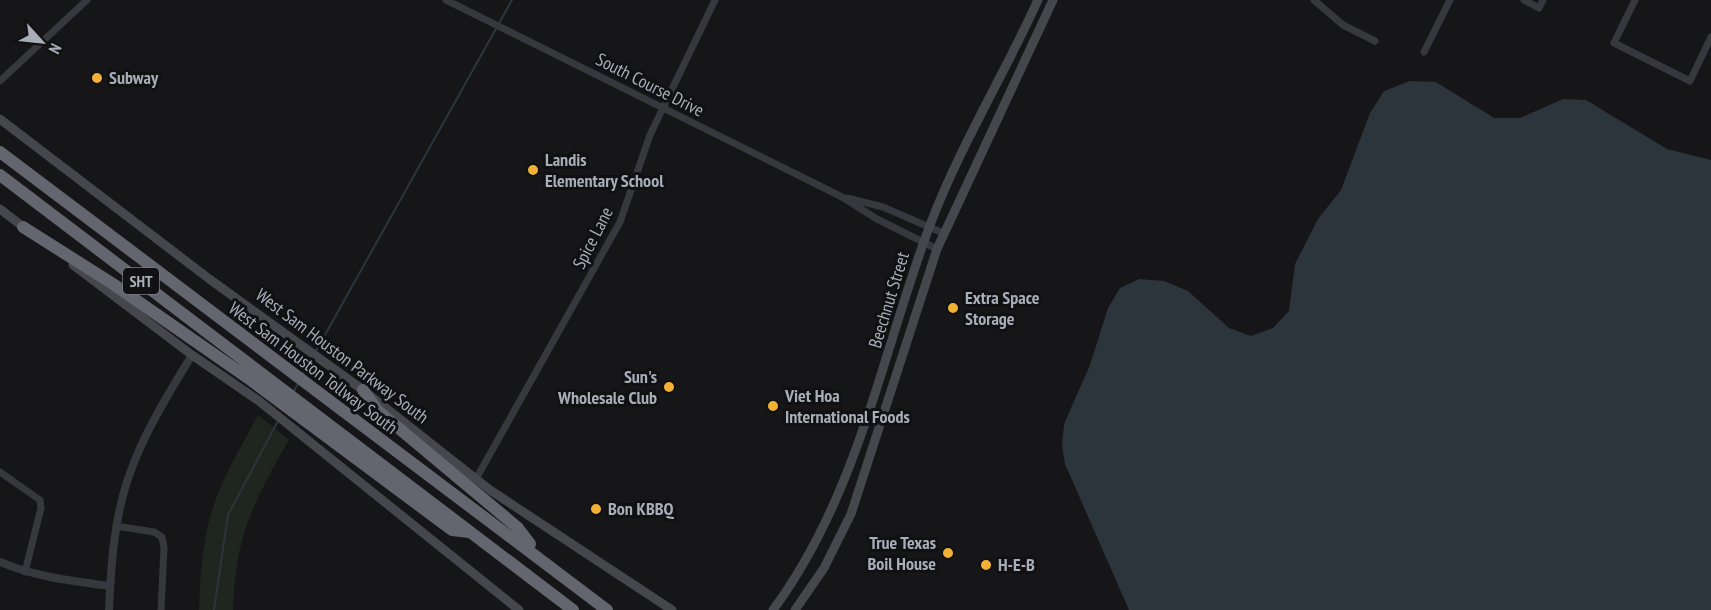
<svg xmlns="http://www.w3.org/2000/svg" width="1711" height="610" viewBox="0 0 1711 610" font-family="'PT Sans Narrow',sans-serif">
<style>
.green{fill:#1e261f}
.water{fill:#2c353c}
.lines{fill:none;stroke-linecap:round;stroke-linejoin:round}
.stream{stroke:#2c353c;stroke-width:2}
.minor{stroke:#37383d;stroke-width:7}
.tertiary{stroke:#37383d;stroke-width:8}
.secondary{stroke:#45474d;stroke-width:9}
.motorway{stroke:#63666e;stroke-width:12}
.poi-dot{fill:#f2b134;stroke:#111113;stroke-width:2}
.labels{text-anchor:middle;stroke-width:6;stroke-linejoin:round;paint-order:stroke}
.shield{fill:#111113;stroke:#7b7e86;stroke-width:1.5}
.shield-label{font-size:16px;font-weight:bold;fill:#a8adb8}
.poi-label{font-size:18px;font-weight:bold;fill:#a8adb8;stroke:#111113;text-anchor:start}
.street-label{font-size:18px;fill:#a8adb8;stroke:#111113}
</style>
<rect width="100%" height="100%" fill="#161618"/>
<path class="green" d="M258,415L289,440C252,505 236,534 233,610H199C200,578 202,548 210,517C220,481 241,447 258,415Z"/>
<path class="water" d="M1410,81L1436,82L1494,118H1520L1563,99L1586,100L1667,149L1711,160V610H1129L1065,464L1062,445L1064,424L1090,365L1108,308L1120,288L1139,279L1164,281L1188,291L1229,328L1251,336L1273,328L1289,311L1295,264L1318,219L1341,190L1370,113L1384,91Z"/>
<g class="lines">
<path class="stream" d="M316,351L512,0
M303,374L313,356
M293,393L299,382
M214,610L228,515L279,419"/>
<path class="minor" d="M446,0L842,197L877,219L937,249
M1314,0L1343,25L1375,41
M1524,0L1539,8L1543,0
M1635,0L1614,43L1690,81L1711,37
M1424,52L1450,0
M0,81L87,0
M847,198L883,207L943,233
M0,472L40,500L41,508L25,572
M476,479L620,222L650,135L715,0
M116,526L154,532L162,537L164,548L161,610"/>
<path class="tertiary" d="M0,562C36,577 71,581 110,586
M109,610C111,565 114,517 130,473C145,431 169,393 192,355"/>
<path class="secondary" d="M0,119L208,278L363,390L490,490L672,610
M0,209L26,229
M73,265L192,355L259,401L519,610
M773,610C858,495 881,356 930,225C959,148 1004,75 1038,0
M795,610L824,568L851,514L937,249L1053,0"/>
<path class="motorway" d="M0,152L607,610
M0,175L573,610
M23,227L113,284L248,378L452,530L469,532
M363,390L377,410L517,527L530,544"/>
</g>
<g class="poi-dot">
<circle cx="97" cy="78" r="6"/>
<circle cx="533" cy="170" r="6"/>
<circle cx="953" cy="308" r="6"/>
<circle cx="669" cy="387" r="6"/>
<circle cx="773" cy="406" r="6"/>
<circle cx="596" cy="509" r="6"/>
<circle cx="948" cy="553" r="6"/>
<circle cx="986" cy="565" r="6"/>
</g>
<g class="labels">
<rect class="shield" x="123" y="268" width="36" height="26" rx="4.5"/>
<g class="shield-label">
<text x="141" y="287">SHT</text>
</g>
<g class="poi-label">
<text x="109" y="84">Subway</text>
<text x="545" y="166">Landis<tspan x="545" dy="21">Elementary School</tspan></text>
<text x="965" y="304">Extra Space<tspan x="965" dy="21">Storage</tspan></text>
<text x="657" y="383" text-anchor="end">Sun's<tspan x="657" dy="21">Wholesale Club</tspan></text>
<text x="785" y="402">Viet Hoa<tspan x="785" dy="21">International Foods</tspan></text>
<text x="608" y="515">Bon KBBQ</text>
<text x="936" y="549" text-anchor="end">True Texas<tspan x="936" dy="21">Boil House</tspan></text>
<text x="998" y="571">H-E-B</text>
</g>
<g class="street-label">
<text transform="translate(650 85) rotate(27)" y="6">South Course Drive</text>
<text transform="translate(593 238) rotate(-63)" y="6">Spice Lane</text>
<text transform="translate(889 300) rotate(-73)" y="6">Beechnut Street</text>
<text transform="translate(342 356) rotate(37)" y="6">West Sam Houston Parkway South</text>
<text transform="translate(313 368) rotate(37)" y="6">West Sam Houston Tollway South</text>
</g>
</g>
<g transform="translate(42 42) rotate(117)" stroke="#111113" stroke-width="4.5" paint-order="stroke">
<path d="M0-4.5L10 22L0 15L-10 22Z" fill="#a8adb8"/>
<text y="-9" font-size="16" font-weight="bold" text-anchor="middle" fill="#a8adb8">N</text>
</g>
</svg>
